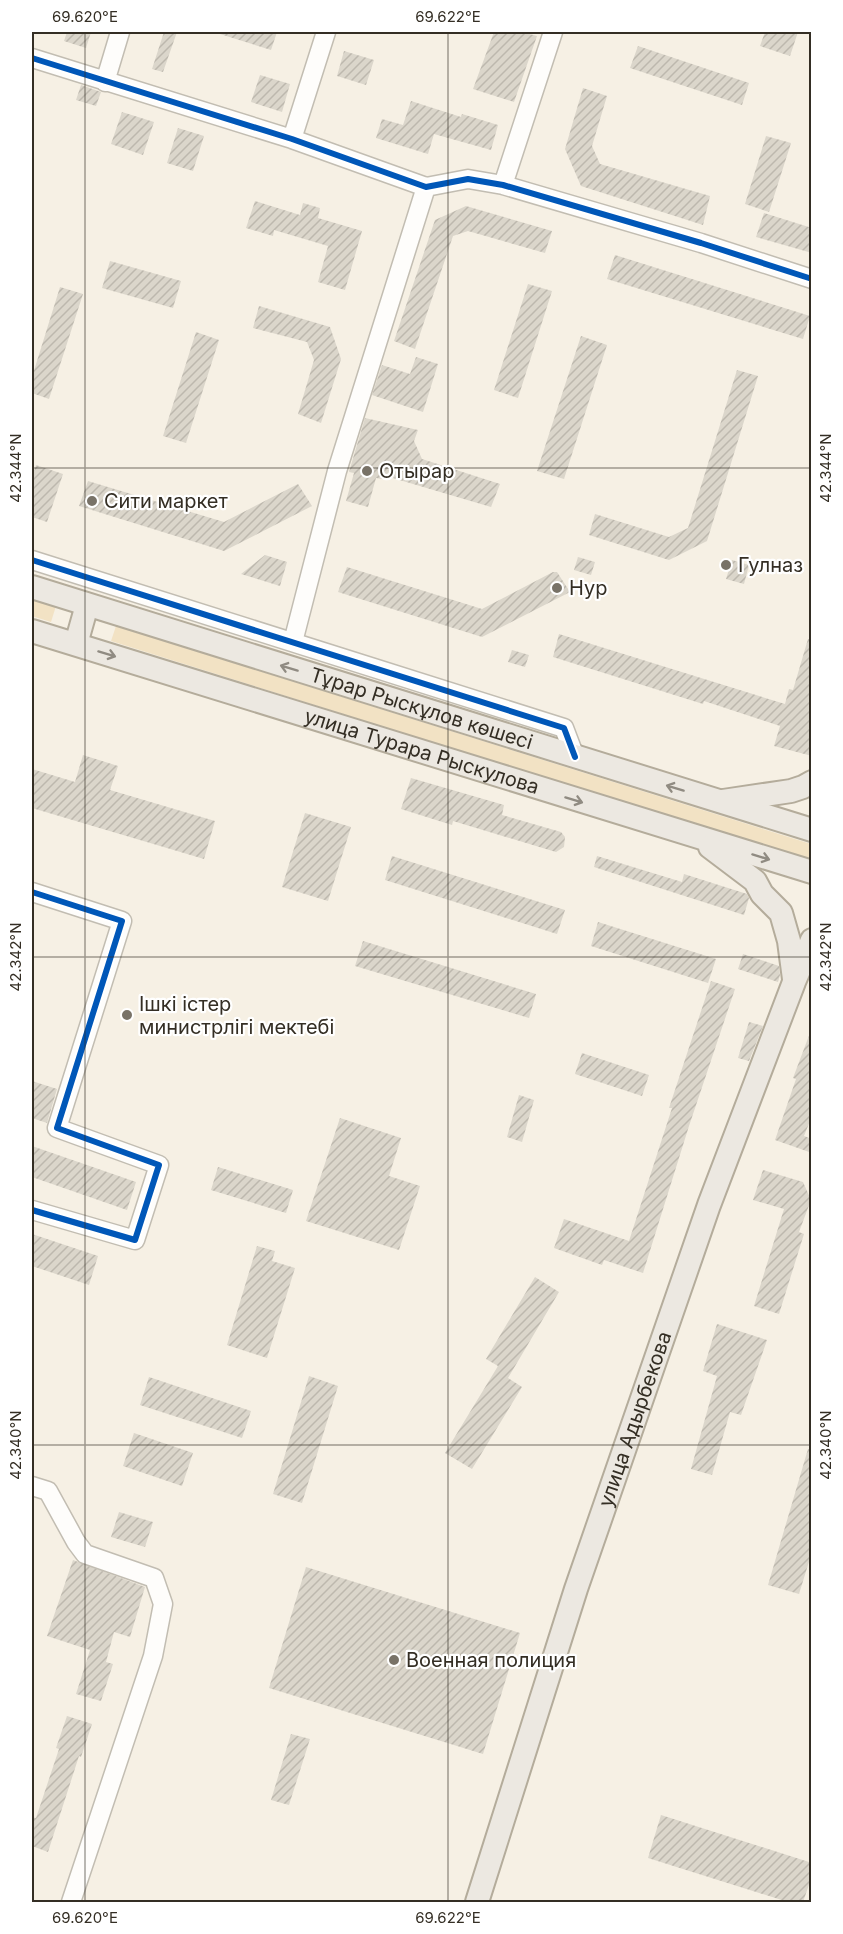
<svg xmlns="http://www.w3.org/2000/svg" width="843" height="1934" viewBox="0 0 843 1934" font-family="Inter,sans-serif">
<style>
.grass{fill:#f2e2c4}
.building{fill:url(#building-hatch)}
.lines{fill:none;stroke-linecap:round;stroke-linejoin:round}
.minor-casing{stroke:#c2bdb2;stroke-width:21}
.major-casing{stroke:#b4ac9b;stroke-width:26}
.minor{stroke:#fefdfb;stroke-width:18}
.major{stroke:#ece8e1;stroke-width:22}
.cycleway-casing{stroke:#fff;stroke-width:10}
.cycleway{stroke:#0057b8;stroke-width:6}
.oneway{stroke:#908b82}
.ticks{fill:none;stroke:#342e24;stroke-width:1.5;stroke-opacity:0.45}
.poi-dot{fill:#787267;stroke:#fff;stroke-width:2}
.labels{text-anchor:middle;stroke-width:4.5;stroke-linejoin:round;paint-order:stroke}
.poi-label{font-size:20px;fill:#342e24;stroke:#fff;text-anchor:start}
.street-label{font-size:20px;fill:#342e24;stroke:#fff}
.neatline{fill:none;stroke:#342e24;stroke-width:2}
.ticks-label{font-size:15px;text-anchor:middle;fill:#342e24}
</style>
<defs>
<pattern id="building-hatch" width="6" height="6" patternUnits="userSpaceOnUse" patternTransform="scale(1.5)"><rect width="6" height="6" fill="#dbd6cb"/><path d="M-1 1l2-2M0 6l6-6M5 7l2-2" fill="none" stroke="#bdb8ae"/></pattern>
</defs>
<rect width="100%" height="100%" fill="#f6f0e4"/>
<path class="grass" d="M32,598L56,606L51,622L32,616Z
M116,626L811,844V861L111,641Z"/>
<path class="building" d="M67,32H91L86,48L64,41Z
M164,32H177L163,72L152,69Z
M221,32H277L271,50L220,34Z
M494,32H522L537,36L514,102L473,89Z
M765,32H798L790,56L760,46Z
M638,46L749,83L742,105L630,68Z
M344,51L374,60L366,85L337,76Z
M260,75L290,84L282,112L251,102Z
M81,85L101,92L96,106L76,100Z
M583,88L607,96L592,146L600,164L710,196L703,225L581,186L565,149Z
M411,101L461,117L462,114L498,125L491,150L434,134L428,154L376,138L382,119L403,125Z
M122,112L154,122L143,155L111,144Z
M178,128L204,136L193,171L167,163Z
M766,136L791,143L769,212L745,204Z
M255,201L300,215L303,203L320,208L318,218L362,231L345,290L318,282L328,246L274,230L273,236L246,228Z
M466,206L552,231L545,253L468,231L453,236L415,349L394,341L435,220Z
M764,213L812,228V253L756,237Z
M615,255L810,316L803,339L607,279Z
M110,261L181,281L173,308L102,288Z
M528,284L552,291L518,398L494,390Z
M60,287L83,294L49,399L32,393V377Z
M259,306L330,327L341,359L321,423L298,414L314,360L307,342L253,328Z
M196,332L219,340L186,443L163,436Z
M581,336L607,345L564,479L537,471Z
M416,357L438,364L423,412L372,395L382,365L410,374Z
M737,370L758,376L707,541L669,560L589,535L595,514L669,537L688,528Z
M365,418L418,430L414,441L422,459L500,484L491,507L386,476L388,480L376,478L368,507L346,501L354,473L349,472L351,465Z
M36,465L63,474L47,522L32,517V478Z
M88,481L224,522L298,484L312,506L224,551L79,506Z
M265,555L287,562L280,586L241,574Z
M578,557L595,562L591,575L574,570Z
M732,560L749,565L744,584L726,579Z
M347,567L482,609L553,572H557L570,592L482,637L338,592Z
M559,634L785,704L789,689L793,690L808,639H812V756L774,746L780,726L704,701L703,704L553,657Z
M512,650L529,655L525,667L508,662Z
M83,755L118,766L110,790L215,821L204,859L32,808V769L75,782Z
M411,778L504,805L502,815L561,832L565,837L564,847L556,852L453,821L452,825L401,809Z
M305,813L351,827L328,901L282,887Z
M392,856L565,910L557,934L385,880Z
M597,856L682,882L684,874L747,894L749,898L744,915L594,867Z
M598,922L716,959L708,983L591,946Z
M363,941L536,994L529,1018L355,966Z
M743,954L779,966L780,975L778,982L738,969Z
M711,981L735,989L689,1126L643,1273L604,1260L602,1265L554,1248L564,1219L629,1241L672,1108H669Z
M749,1022L763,1026L749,1061L738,1058Z
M810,1033L812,1116L804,1136L812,1139V1153L775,1140L796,1079L793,1078Z
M582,1053L649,1075L642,1096L575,1074Z
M32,1081L57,1089L47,1123L32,1118Z
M519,1095L534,1100L522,1142L507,1137Z
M340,1118L401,1138L389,1176L420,1186L399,1250L306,1221Z
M32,1146L136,1182L127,1210L32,1177Z
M218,1167L293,1190L286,1213L211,1190Z
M763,1170L803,1182L811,1200L799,1232L804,1234L779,1314L754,1306L784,1209L753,1200Z
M32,1234L98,1256L89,1285L32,1266Z
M257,1246L275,1251L272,1261L295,1268L267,1358L227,1345Z
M535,1277L559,1292L508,1378L522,1387L472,1469L445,1453L498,1366L486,1359Z
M717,1324L767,1340L741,1415L730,1412L712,1475L691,1469L717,1376L703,1371Z
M309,1376L338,1386L302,1503L273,1494Z
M149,1377L251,1411L242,1438L140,1405Z
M134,1433L193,1453L182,1486L123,1466Z
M808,1449H812V1552L799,1594L768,1585Z
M119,1512L153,1522L145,1547L111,1537Z
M73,1560L145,1587L130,1637L114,1632L106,1662L113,1664L101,1701L76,1694L90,1650L47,1636Z
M306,1567L520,1633L483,1754L269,1688Z
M67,1716L92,1724L81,1757L79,1756L48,1852L32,1846V1817L36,1818L59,1749L56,1748Z
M291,1734L310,1739L289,1805L271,1800Z
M661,1815L812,1863V1876L803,1902H788L648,1858Z"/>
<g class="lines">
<defs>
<path id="minor" d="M32,58L292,139L426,187L468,179L503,185L701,243L812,279
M105,82L120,32
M292,139L326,32
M503,185L553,32
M32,560L564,728L575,757
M293,642L337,471L426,187
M32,892L122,921L57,1128L159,1165L135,1240L32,1210
M32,1486L48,1491L76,1542L85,1554L154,1578L163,1604L153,1656L71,1902"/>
<g id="major">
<path id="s1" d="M32,587L812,830"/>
<path id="s2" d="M32,631L812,872"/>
<path d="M76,644L87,605"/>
<path d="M723,801L791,791L803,787L812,782"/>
<path d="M710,847L755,881L762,894L781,913L789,941L794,979"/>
<path id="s3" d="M477,1902L576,1589L709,1205L794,982L812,940"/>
</g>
</defs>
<use href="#minor" class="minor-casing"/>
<use href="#major" class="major-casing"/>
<use href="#minor" class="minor"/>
<use href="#major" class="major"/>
<defs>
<path id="cycleway" d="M32,58L292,139L426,187L468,179L503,185L701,243L812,279
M32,560L564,728L575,757
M32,892L122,921L57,1128L159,1165L135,1240L32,1210"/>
</defs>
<use href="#cycleway" class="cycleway-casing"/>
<use href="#cycleway" class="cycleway"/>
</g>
<defs><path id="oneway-shaft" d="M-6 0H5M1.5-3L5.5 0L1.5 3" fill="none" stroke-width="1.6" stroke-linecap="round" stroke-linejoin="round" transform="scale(1.5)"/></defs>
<g class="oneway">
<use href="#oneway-shaft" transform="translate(107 654) rotate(17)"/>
<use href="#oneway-shaft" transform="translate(289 668) rotate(-163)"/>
<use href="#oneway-shaft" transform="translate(675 788) rotate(-163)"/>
<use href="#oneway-shaft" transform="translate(574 800) rotate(17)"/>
<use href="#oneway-shaft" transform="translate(761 857) rotate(17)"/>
</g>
<path class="ticks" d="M85,32V1902M448,32V1902M811,32V1902M32,468H812M32,957H812M32,1445H812"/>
<g class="poi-dot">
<circle cx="367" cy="471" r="6"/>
<circle cx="92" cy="501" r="6"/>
<circle cx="726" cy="565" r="6"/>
<circle cx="557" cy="588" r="6"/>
<circle cx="127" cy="1015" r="6"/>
<circle cx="394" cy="1660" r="6"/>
</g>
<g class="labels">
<g class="poi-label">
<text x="379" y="478">Отырар</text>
<text x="104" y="508">Сити маркет</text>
<text x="738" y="572">Гулназ</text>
<text x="569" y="595">Нур</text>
<text x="139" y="1011">Ішкі істер<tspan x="139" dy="23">министрлігі мектебі</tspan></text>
<text x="406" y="1667">Военная полиция</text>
</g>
<g class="street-label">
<text dy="7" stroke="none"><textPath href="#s1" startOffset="408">Тұрар Рыскұлов көшесі</textPath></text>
<text dy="7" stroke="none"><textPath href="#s2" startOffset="408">улица Турара Рыскулова</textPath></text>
<text dy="7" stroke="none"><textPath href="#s3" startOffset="508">улица Адырбекова</textPath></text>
</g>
</g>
<rect width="843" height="1934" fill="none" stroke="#ffffff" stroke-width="66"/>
<rect x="33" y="33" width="777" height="1868" class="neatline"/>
<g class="ticks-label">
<text x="85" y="22">69.620°E</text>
<text x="448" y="22">69.622°E</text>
<text transform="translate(16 468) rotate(-90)" y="5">42.344°N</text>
<text transform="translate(826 468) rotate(-90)" y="5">42.344°N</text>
<text transform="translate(16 957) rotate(-90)" y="5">42.342°N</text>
<text transform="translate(826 957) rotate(-90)" y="5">42.342°N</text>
<text transform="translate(16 1445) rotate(-90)" y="5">42.340°N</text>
<text transform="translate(826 1445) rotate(-90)" y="5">42.340°N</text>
<text x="85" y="1923">69.620°E</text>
<text x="448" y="1923">69.622°E</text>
</g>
</svg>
